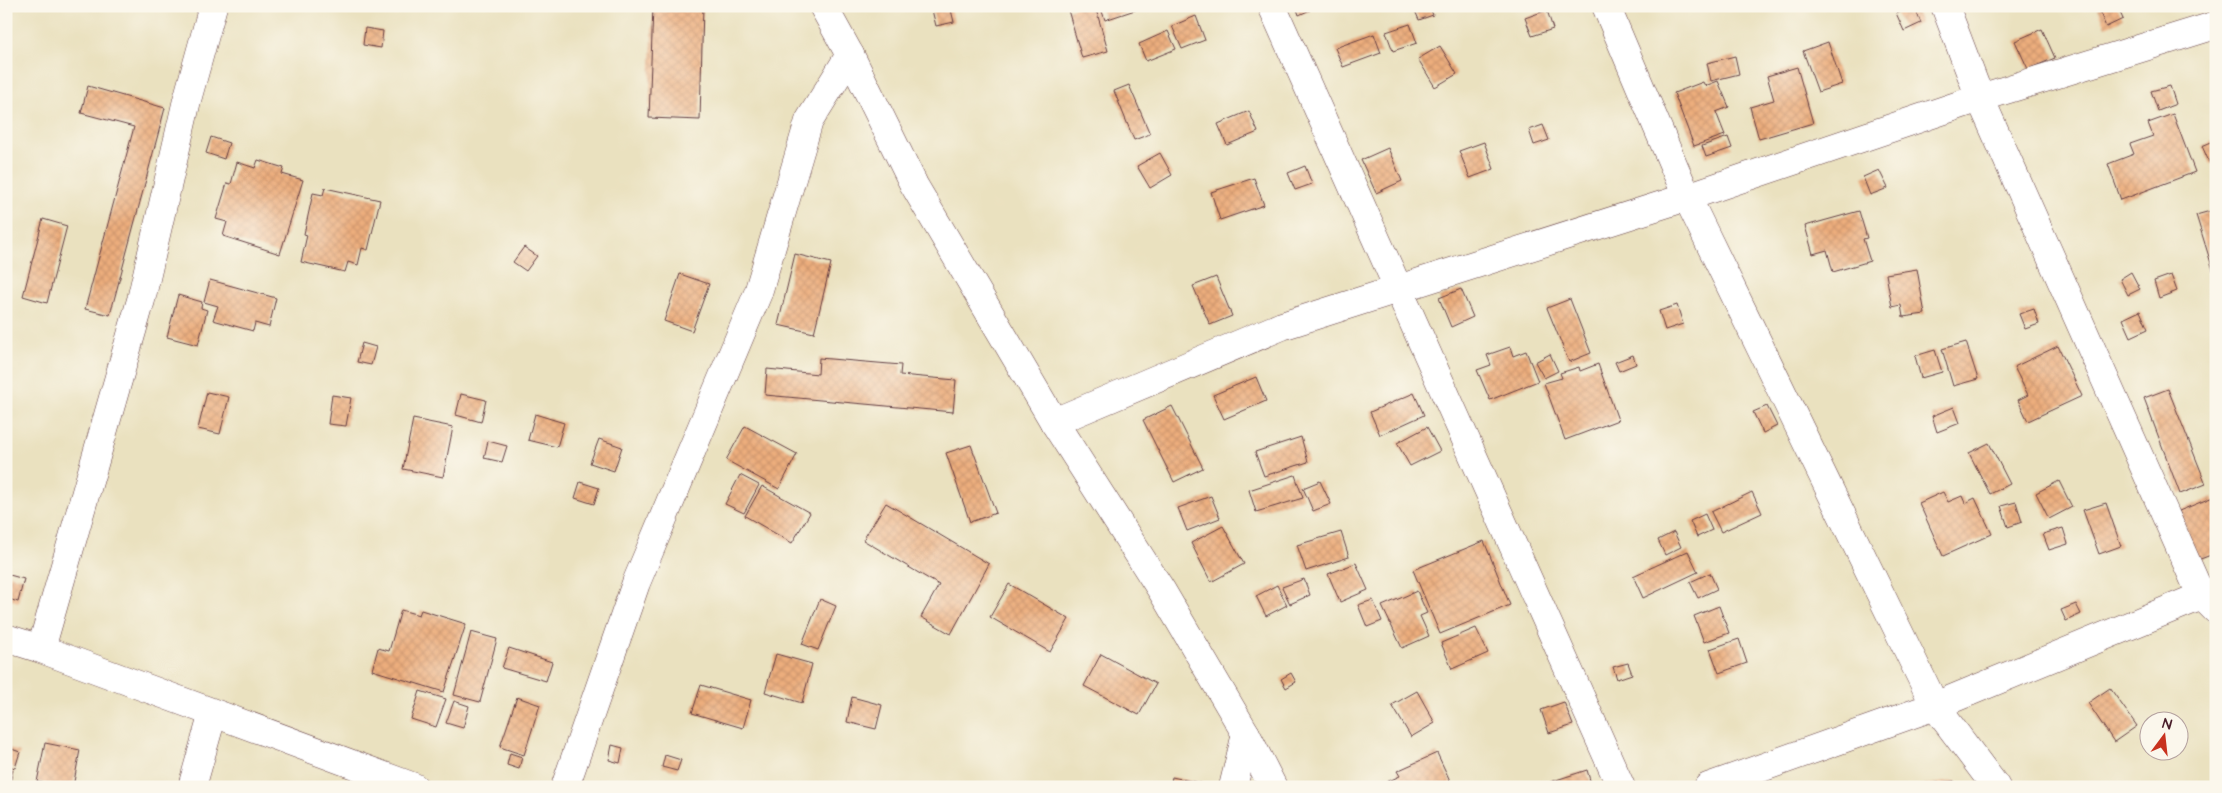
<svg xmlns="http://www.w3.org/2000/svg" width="2222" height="793" viewBox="0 0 2222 793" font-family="'Architects Daughter',sans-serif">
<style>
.building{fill:url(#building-cross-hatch)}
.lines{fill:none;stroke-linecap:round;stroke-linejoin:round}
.street-casing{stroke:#623c41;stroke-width:29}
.secondary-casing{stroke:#623c41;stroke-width:29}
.street{stroke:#fff;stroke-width:28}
.secondary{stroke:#fff;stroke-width:28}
</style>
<defs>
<pattern id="building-cross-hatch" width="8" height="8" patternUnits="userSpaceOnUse" patternTransform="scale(1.25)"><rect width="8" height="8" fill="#ecad7d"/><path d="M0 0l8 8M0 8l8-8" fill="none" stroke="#cc946c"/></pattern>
</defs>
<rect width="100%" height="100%" fill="#fbf7ec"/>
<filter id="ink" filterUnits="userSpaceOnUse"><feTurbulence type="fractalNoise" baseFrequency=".02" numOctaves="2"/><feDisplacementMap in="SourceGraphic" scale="10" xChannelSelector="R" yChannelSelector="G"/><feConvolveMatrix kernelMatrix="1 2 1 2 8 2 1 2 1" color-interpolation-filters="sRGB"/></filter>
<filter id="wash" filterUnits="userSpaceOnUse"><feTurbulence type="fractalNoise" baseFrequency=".0096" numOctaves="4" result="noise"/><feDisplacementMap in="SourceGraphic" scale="20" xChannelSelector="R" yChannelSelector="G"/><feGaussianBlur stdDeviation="1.12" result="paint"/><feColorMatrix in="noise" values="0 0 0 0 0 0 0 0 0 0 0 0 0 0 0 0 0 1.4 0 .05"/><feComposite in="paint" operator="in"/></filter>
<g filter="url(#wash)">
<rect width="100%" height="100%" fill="#eae1bf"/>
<g id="blocks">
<path class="building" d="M653,6H703L700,120L649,118Z
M931,6H950L954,22L936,26Z
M1080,6H1095L1108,51L1082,58L1068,10Z
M1100,6H1144V7L1105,20Z
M1296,6H1309L1310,10L1299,15Z
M1413,6H1429L1433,15L1419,20Z
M1911,6H1914L1921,23L1904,31L1896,13Z
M2097,6H2117L2123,19L2106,27Z
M1547,10L1553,29L1532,36L1525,18Z
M1196,16L1205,40L1182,49L1172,26Z
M1410,24L1417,43L1393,51L1386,32Z
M365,28L383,31L381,48L363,45Z
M2042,29L2055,58L2028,69L2015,41Z
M1168,31L1176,49L1146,61L1139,44Z
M1374,34L1381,53L1343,67L1335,48Z
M1828,42L1842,84L1818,92L1803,51Z
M1440,46L1457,74L1435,87L1418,59Z
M1735,56L1739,74L1711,81L1707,63Z
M1797,67L1813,123L1759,139L1750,107L1774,100L1767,76Z
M1718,81L1729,107L1716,112L1725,135L1694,146L1674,93L1703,82L1705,86Z
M1129,85L1150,134L1134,140L1114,91Z
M88,86L165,108L110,315L85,309L134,127L81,113Z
M2170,86L2176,104L2158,111L2151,91Z
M1249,111L1258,132L1227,145L1218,124Z
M2173,114L2195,172L2121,200L2108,164L2134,154L2130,144L2153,136L2148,123Z
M1543,125L1549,140L1534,145L1529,130Z
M211,137L229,143L224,159L206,153Z
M1728,137L1732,148L1706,157L1702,146Z
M2216,140V161L2210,164L2202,146Z
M1484,142L1494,169L1470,178L1459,151Z
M1388,148L1402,181L1376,193L1361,160Z
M1160,153L1172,175L1150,188L1137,166Z
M258,160L284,168L282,174L303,180L280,254L223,236L227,222L216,219L227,183L231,184L237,162L255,168Z
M1305,166L1312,184L1295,190L1288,173Z
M1879,170L1888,188L1870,195L1863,177Z
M1254,178L1264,205L1220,220L1211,192Z
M325,188L380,200L368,250L362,248L358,265L348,262L345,272L301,262L307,235L304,234L313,193L323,195Z
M2214,210L2216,216L2214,273L2196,215Z
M1859,211L1867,238L1863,239L1870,261L1833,272L1827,250L1813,254L1805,226Z
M43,219L67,226L47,303L23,296Z
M524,247L537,256L526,271L513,262Z
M795,254L831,263L814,333L778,325Z
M1917,269L1925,314L1903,317L1901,305L1892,307L1886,274Z
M2131,272L2140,289L2128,295L2120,279Z
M680,274L709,284L692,331L664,321Z
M2171,275L2177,291L2159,298L2154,281Z
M1216,277L1232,316L1210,325L1193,286Z
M210,280L276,298L269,327L255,323L253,331L213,320L218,306L204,302Z
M1461,289L1473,317L1451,327L1439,298Z
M178,295L202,302L201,308L207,310L198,345L167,337Z
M1570,299L1591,353L1569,362L1547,308Z
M1677,305L1683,324L1665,330L1659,311Z
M2034,309L2039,324L2025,329L2019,314Z
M2140,311L2148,329L2131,337L2123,319Z
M1966,342L1978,379L1953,386L1942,349Z
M362,343L376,347L371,365L357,362Z
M2058,346L2082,396L2028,421L2018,400L2028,395L2014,367Z
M1510,347L1513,356L1526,351L1538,381L1490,400L1477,370L1491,365L1487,355Z
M1935,350L1942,372L1921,378L1915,356Z
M1550,354L1558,371L1544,378L1535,362Z
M1633,355L1636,364L1619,371L1615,362Z
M819,358L901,365L900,375L956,380L953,412L765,395L767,369L818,374Z
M1598,364L1618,420L1565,440L1544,383L1562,378L1560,373L1579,367L1580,371Z
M1256,377L1266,401L1224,419L1213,395Z
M2168,389L2206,484L2180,494L2144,398Z
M207,392L229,397L220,434L198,429Z
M2216,392V405H2215L2212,393Z
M1414,393L1424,415L1380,435L1370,412Z
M461,394L486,400L481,422L456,415Z
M332,395L351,398L346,426L328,424Z
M1172,406L1203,468L1174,482L1143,420Z
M1767,406L1777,426L1763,433L1753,412Z
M1954,407L1960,423L1937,432L1932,416Z
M535,414L564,423L557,447L528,440Z
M413,419L453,427L443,477L403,469Z
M745,426L797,454L779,489L726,460Z
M1427,427L1440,451L1410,466L1397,443Z
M1301,437L1308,462L1264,476L1255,452Z
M599,439L622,447L614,471L590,463Z
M488,441L507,446L502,462L484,458Z
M1989,443L2010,484L1990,494L1969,453Z
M971,445L996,513L970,522L946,453Z
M740,475L759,485L744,513L725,504Z
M1295,475L1303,498L1256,512L1249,490Z
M1320,481L1331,504L1313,511L1303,488Z
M2059,481L2072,507L2049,519L2036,493Z
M580,482L599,488L594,504L575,498Z
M762,486L810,513L792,543L745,516Z
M1752,492L1762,513L1721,532L1711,512Z
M1943,492L1948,502L1962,496L1965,503L1975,498L1992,534L1943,556L1919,503Z
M1211,496L1220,518L1187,531L1178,508Z
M2213,497L2216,503V553L2198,560L2179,511Z
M2016,502L2022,522L2008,527L2001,506Z
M886,503L989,564L951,634L921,617L939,585L863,540Z
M2106,503L2121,546L2099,554L2083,510Z
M1705,514L1712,530L1697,537L1690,521Z
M1223,526L1244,564L1211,582L1191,543Z
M2063,528L2068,544L2049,550L2043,534Z
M1341,532L1349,557L1306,571L1297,545Z
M1674,532L1681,547L1665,555L1658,540Z
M1484,541L1510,605L1440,634L1413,570Z
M1688,551L1698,572L1643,598L1633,576Z
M1356,563L1368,590L1340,602L1328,574Z
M1710,573L1717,589L1698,598L1690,582Z
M6,574L24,579L18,602L6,598Z
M1304,579L1310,595L1290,604L1282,587Z
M1009,584L1069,619L1050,652L990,617Z
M1277,585L1287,605L1266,616L1256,596Z
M1417,591L1427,613L1420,616L1429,636L1402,648L1382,606Z
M820,599L836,606L818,650L802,644Z
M1373,600L1382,621L1367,627L1358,605Z
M2076,604L2081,614L2066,621L2061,610Z
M1719,606L1729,633L1704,642L1694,616Z
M401,610L419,615L421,610L466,624L444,692L372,670L378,648L389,651Z
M1476,628L1488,653L1452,669L1441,643Z
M471,632L497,639L480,702L454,695Z
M1739,639L1747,663L1719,673L1710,649Z
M509,648L552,662L546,681L502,668Z
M776,654L812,664L802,703L765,692Z
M1101,654L1156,684L1139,715L1084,686Z
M1628,663L1632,674L1617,679L1613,667Z
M1291,673L1296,682L1286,688L1281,679Z
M701,685L751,700L743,728L692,713Z
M2110,688L2137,726L2114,742L2088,703Z
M420,691L446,699L436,727L411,719Z
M1417,691L1435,723L1411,737L1392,705Z
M517,697L540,705L524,755L500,747Z
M852,697L882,705L876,729L847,722Z
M454,701L469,706L463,728L446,723Z
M1564,702L1573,725L1549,733L1541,710Z
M45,743L80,750L73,787H61L37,782Z
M612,745L623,748L620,763L609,760Z
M6,747L20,752L15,768L6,765Z
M510,753L522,757L519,769L507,765Z
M1437,753L1453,787H1381L1380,785L1400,776L1397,771Z
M665,755L681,760L677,771L662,767Z
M6,768L13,770L9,787H6Z
M1587,770L1592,787H1551L1550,782Z
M1172,777L1209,785L1208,787H1170Z
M1954,781L1960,787H1916V786Z
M1118,783L1131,786V787H1117Z"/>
</g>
</g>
<g filter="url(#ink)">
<use href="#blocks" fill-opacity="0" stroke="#623c41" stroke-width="1"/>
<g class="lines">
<defs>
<path id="street" d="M1272,6L1621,787
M1606,6L1687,197L1935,706L1996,787
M1945,6L1980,98L2201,595L2216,610
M1054,422L1282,326L1687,197L1980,98L2216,25
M6,638L41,649L414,787
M41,649L141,300L187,100L213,6
M192,787L213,713
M565,787L636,583L758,293L809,121L850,55
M1233,787L1246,734
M1708,787L1935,706L2216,590"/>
<path id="secondary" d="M823,6L850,55L914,185L1054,422L1162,591L1246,734L1273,787"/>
</defs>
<use href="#street" class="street-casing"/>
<use href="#secondary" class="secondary-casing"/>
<use href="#street" class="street"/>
<use href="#secondary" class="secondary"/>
</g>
</g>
<rect width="2222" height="793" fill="none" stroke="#fbf7ec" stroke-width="25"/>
<g transform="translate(2164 736) rotate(15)"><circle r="24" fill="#fbf7ec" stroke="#b4a19f"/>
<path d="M0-4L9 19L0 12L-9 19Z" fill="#c8321e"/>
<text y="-8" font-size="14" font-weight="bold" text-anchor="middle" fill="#4a1f2b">N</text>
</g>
</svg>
